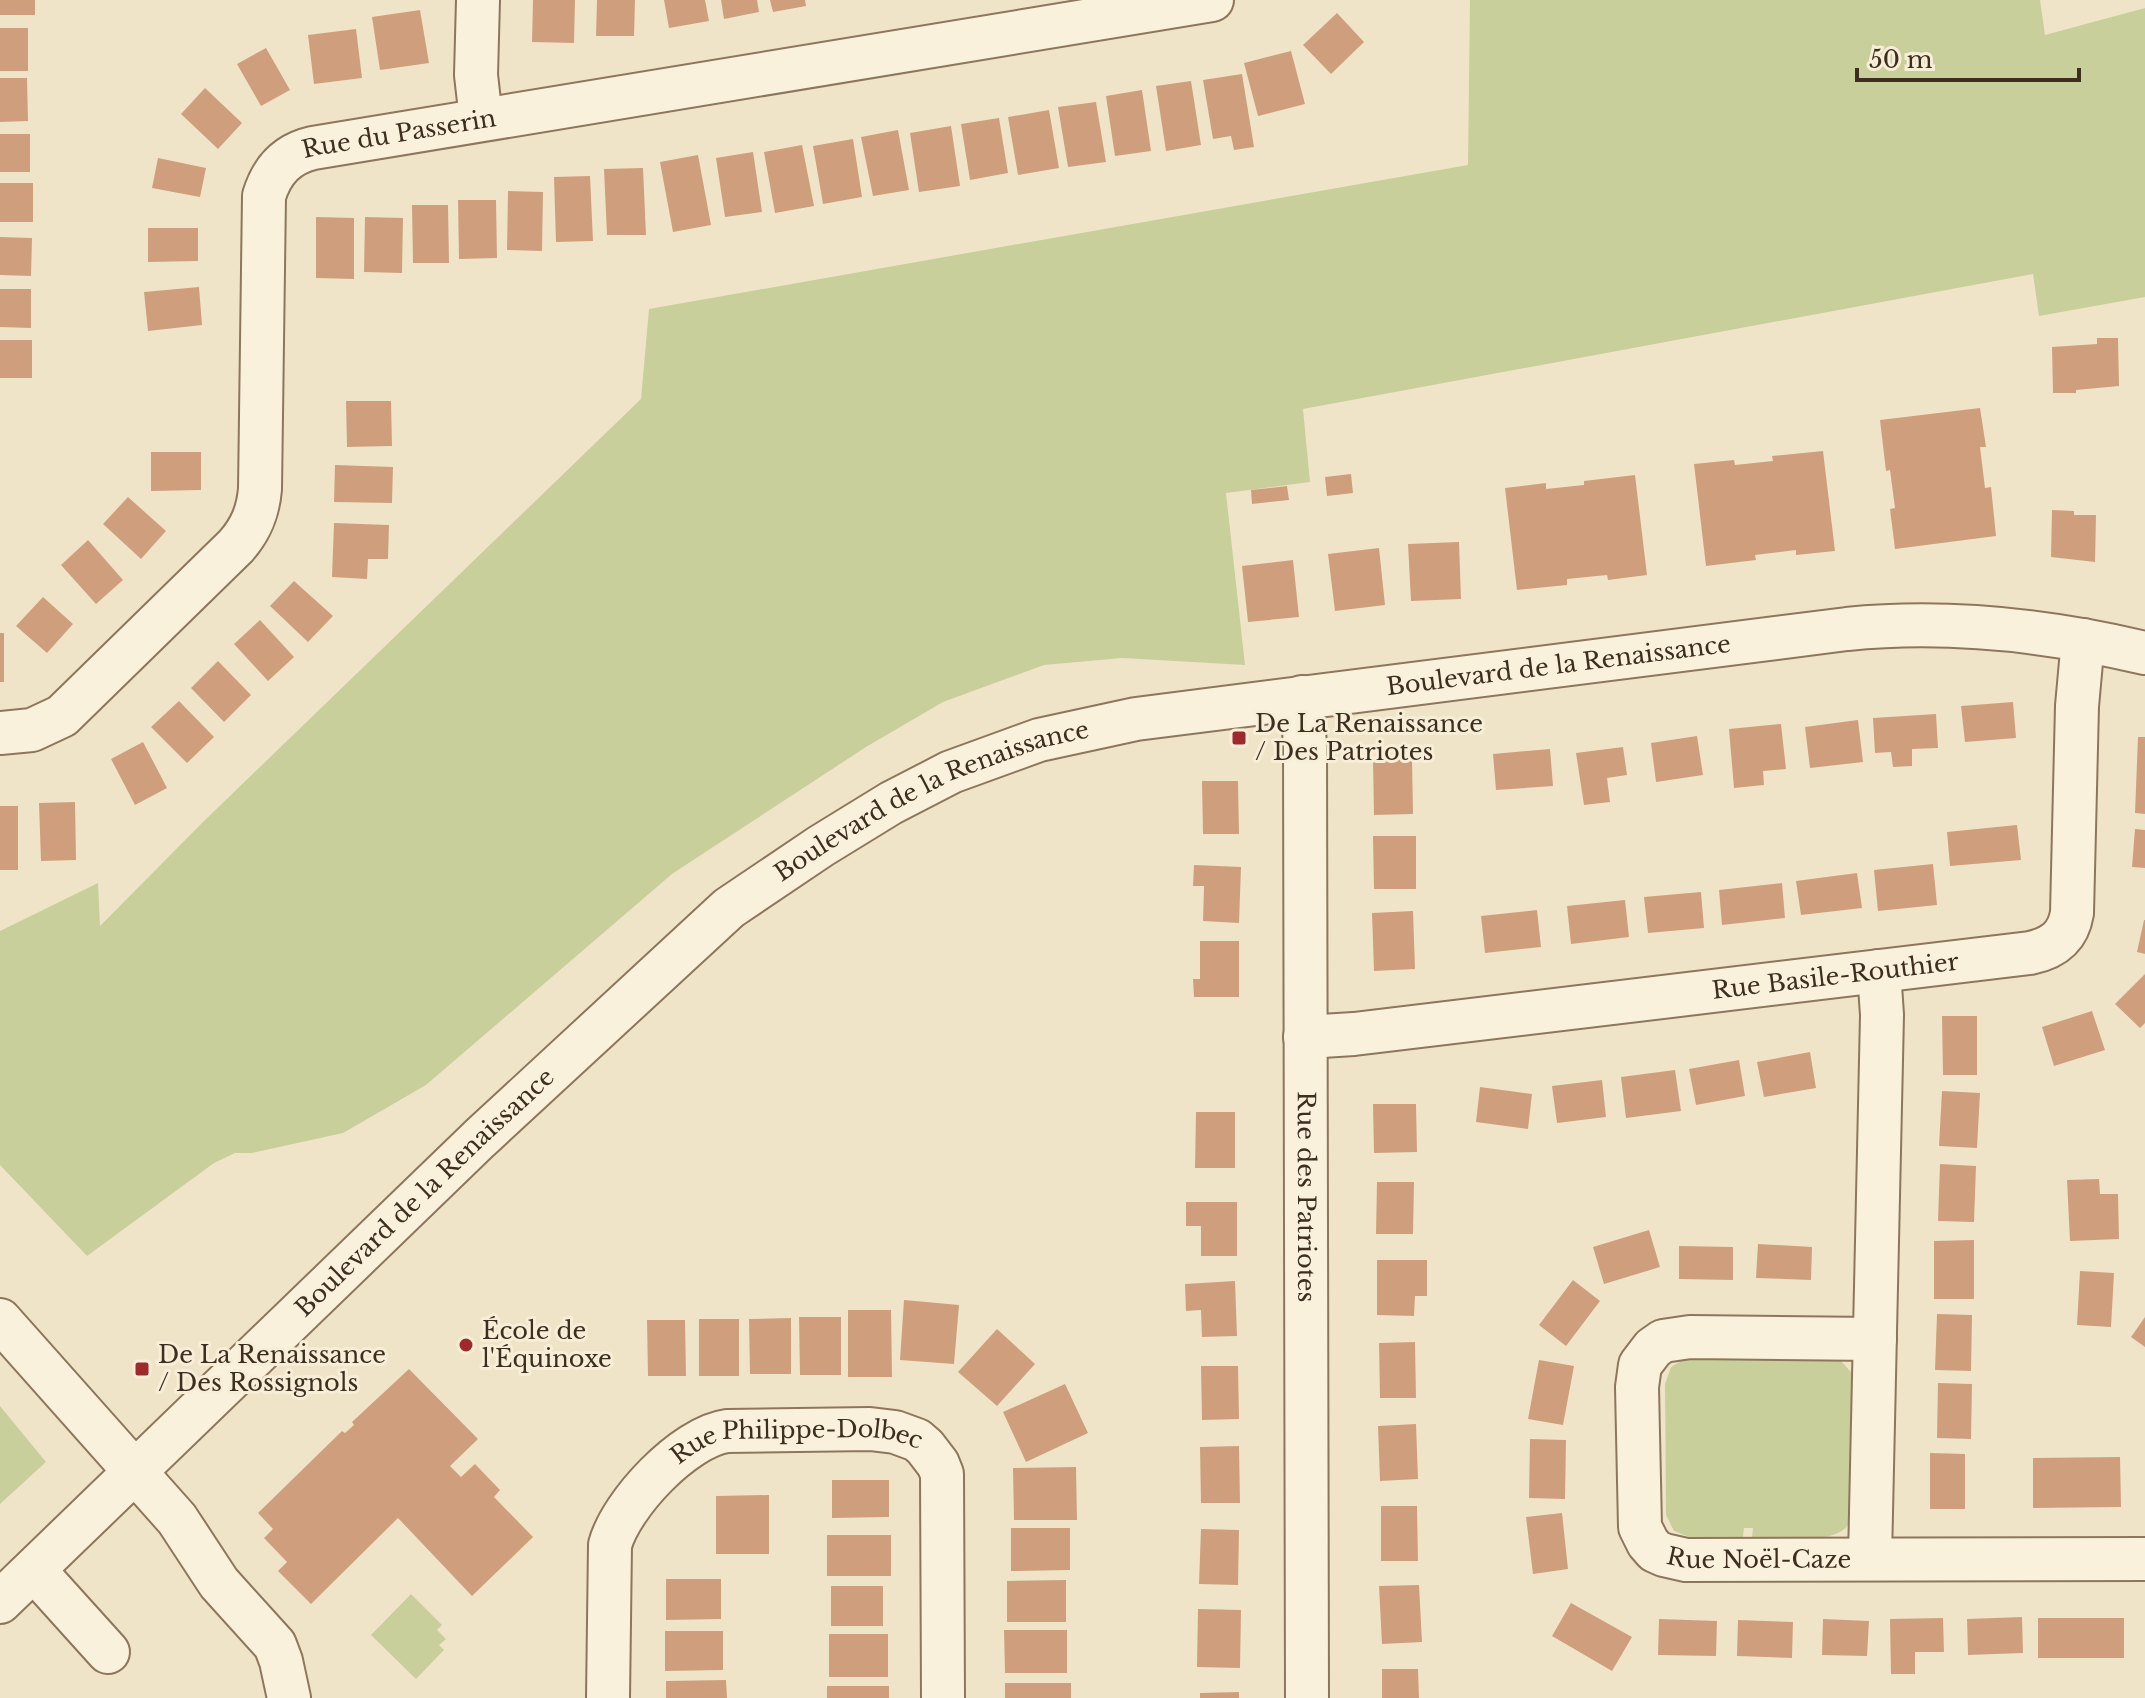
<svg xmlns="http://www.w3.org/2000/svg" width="2145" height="1698" viewBox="0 0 2145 1698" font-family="'Libre Baskerville',serif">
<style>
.green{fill:#c9cf9b}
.building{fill:#cf9f7d}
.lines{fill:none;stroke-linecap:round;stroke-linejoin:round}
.minor-casing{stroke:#8d765c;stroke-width:46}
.minor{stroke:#faf1dc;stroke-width:42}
.poi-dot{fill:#9e2a2b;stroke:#f7eed8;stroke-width:3}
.labels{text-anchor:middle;stroke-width:6;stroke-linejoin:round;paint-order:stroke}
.street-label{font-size:24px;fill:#3d2e20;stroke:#f7eed8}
.poi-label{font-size:24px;fill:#3d2e20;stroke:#f7eed8;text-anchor:start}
</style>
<rect width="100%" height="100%" fill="#f0e4c8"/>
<path class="green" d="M1470,0H2040L2045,35L2145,8V297L2039,316L2033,274L1303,409L1310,482L1226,493L1245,665L1122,658L1044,665L943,702L866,747L672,874L426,1085L343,1133L252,1153H235L214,1163L87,1256L0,1165V931L98,883L100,926L203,822L641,399L649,309L1468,165Z
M1688,1357H1832L1841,1361L1852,1373L1850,1508C1850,1512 1851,1517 1850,1521C1841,1547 1774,1538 1752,1538L1753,1528H1744L1743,1537L1692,1538L1674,1531L1666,1515L1665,1384L1671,1367Z
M0,1406L46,1462L0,1504Z
M411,1594L442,1625L437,1630L446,1639L439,1645L444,1650L416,1679L371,1635Z"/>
<path class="building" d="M0,0H35V15H0Z
M533,0H575L574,43L532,42Z
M597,0H635L634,36H596Z
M664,0H705L709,21L669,28Z
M721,0H757L759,12L724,19Z
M770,0H805L806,6L773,12Z
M420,10L429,63L380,70L372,17Z
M1337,13L1364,42L1331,74L1303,45Z
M0,28H28V71H0Z
M356,29L362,78L314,84L308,35Z
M266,48L290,90L261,106L237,64Z
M1291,51L1305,104L1258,116L1244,63Z
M1242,74L1254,147L1234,150L1231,136L1213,139L1203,80Z
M0,78H27L28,121L0,122Z
M1191,81L1201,145L1166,151L1156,86Z
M205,88L242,123L218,149L181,114Z
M1142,90L1151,151L1115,156L1106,96Z
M1096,102L1106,162L1068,167L1058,107Z
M1049,110L1059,168L1018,175L1008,117Z
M999,118L1008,173L970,180L961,124Z
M951,126L960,186L919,192L910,133Z
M898,130L909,190L873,196L861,137Z
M0,134H30V172H0Z
M853,139L862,197L823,204L813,146Z
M802,145L814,206L775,213L764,152Z
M753,152L762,212L725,217L716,158Z
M698,155L711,225L673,232L660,162Z
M158,158L206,168L200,197L152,188Z
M643,168L646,235H607L604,169Z
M590,176L593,241L556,242L554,177Z
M0,183H33V222H0Z
M508,191L543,192L542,251L507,250Z
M458,200H496L497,258L459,259Z
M412,205H448L449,263H413Z
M316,217L354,218V279L316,278Z
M365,217L403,218L402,273L364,272Z
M148,228H198V261L148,262Z
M0,237L32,238L31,276L0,275Z
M199,287L202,325L148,331L144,292Z
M0,289H31V328L0,327Z
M2097,338H2118L2119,386L2076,390V393H2053L2052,347L2097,344Z
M0,340H32V378H0Z
M346,401H391L392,446L347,447Z
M1980,408L1986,447H1980L1985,488L1991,487L1996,536L1895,549L1890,509L1895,508L1890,470L1886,471L1880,420Z
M1823,451L1835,551L1796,555V550L1755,555L1756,560L1706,566L1694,464L1734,460L1735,465L1773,461L1772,456Z
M151,452H201V490L151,491Z
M335,465L393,467L392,503L334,502Z
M1351,474L1353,493L1327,496L1325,477Z
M1635,475L1647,575L1608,580L1607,575L1567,579V585L1517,590L1505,488L1546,483V489L1584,485V481Z
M1287,486L1289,500L1252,504L1251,490Z
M128,497L166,531L141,559L103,524Z
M2052,510L2074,511V515H2096L2095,562L2051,557Z
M334,523L389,525L388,559H368L367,579L332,577Z
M88,540L123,580L96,604L61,565Z
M1459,542L1461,599L1411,601L1408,544Z
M1379,548L1385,605L1335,611L1328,554Z
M1293,560L1299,617L1248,622L1242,566Z
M294,581L333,616L308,642L270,606Z
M43,597L73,624L47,653L16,626Z
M260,620L294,657L268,681L234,644Z
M0,633H4V682H0Z
M218,661L251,695L224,722L191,688Z
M179,701L214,737L187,763L151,727Z
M2013,702L2016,738L1965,742L1961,706Z
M1936,714L1938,748L1912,749V766L1893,767L1891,752L1875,753L1873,718Z
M1858,720L1863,762L1810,768L1805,727Z
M1781,724L1786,769L1763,771L1764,785L1734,788L1729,729Z
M1697,736L1703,775L1656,782L1651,743Z
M2138,737H2145V814L2135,813Z
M143,742L167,788L135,805L111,759Z
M1623,747L1627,775L1607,778L1610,802L1584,805L1576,753Z
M1550,749L1553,786L1496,790L1493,754Z
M1412,759L1413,814L1374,815L1373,760Z
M1202,781H1238L1239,834H1203Z
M75,802L76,860L41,861L39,803Z
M0,806H18V870H0Z
M2017,825L2021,860L1950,866L1947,832Z
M2135,829L2145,830V868L2132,867Z
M1373,836H1416V889H1374Z
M1933,864L1937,905L1878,911L1874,870Z
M1194,865L1241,867L1239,923L1203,921L1204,886H1193Z
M1857,873L1862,908L1801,915L1796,881Z
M1782,883L1785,918L1722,925L1719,890Z
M1701,892L1704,928L1648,933L1644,897Z
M1625,900L1629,937L1571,944L1567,906Z
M1537,910L1541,947L1485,953L1481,916Z
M1413,911L1415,969L1374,971L1372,913Z
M2144,920H2145V954L2137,952Z
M1200,941H1239V997H1194L1193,979H1200Z
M2145,974V1023L2140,1028L2115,1004Z
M2092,1011L2105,1050L2054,1066L2042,1027Z
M1942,1016H1977V1075H1943Z
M1810,1052L1816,1088L1764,1097L1757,1062Z
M1739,1060L1745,1096L1696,1105L1689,1069Z
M1675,1070L1681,1111L1626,1118L1621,1077Z
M1602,1080L1606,1117L1557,1123L1552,1086Z
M1480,1087L1532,1094L1528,1129L1476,1122Z
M1942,1091L1980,1093L1977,1148L1939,1146Z
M1373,1104H1416L1417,1152L1374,1153Z
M1196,1112H1235V1168H1195Z
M1940,1164L1976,1166L1974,1222L1938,1221Z
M2099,1179L2100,1194H2118L2119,1239L2070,1241L2067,1180Z
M1377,1182H1414L1413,1234H1376Z
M1186,1202H1237V1256H1201V1226H1186Z
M1649,1230L1660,1267L1604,1284L1593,1247Z
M1974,1240V1299H1934V1241Z
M1758,1244L1812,1247L1811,1280L1756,1278Z
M1679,1246L1733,1247V1280L1679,1279Z
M1377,1260H1427V1296H1415L1414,1316L1377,1315Z
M2080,1271L2114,1273L2111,1327L2077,1325Z
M1573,1280L1600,1301L1566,1346L1539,1325Z
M1235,1281L1237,1336L1202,1337L1201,1310L1186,1311L1185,1284Z
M904,1300L959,1305L954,1364L900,1360Z
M848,1310H891L892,1377H848Z
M1937,1314L1972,1315L1971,1371L1935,1370Z
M799,1317H841V1375H800Z
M2145,1317V1347L2131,1337Z
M791,1318V1374H750L749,1319Z
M699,1319H739V1376H699Z
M647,1320H685L686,1376H648Z
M997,1329L1035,1364L997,1406L958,1372Z
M1415,1342L1416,1398H1380L1379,1343Z
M1539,1360L1574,1366L1563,1425L1528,1419Z
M1201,1366H1238L1239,1419L1202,1420Z
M409,1369L478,1439L450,1466L461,1477L475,1464L500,1490L494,1497L533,1537L472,1596L398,1518L311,1604L278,1571L287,1562L264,1538L273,1529L258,1513L342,1431L345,1433L354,1425L352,1422Z
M1938,1383L1972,1384L1971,1439L1937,1438Z
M1065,1384L1088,1433L1026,1462L1003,1412Z
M1416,1424L1418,1479L1380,1481L1378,1426Z
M1530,1439L1566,1440L1565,1499L1529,1498Z
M1239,1446L1240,1503H1201L1200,1447Z
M1930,1453L1965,1454V1509H1930Z
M2120,1457L2121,1507L2033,1508V1458Z
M1076,1467L1077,1520H1014L1013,1468Z
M832,1480H889V1517L832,1518Z
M769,1495V1554H716V1496Z
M1381,1506H1417L1418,1561H1381Z
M1562,1513L1568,1569L1533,1574L1526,1517Z
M1011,1528H1070V1570L1011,1571Z
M1201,1529L1239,1530L1238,1585L1199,1584Z
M827,1535H891V1576H827Z
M666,1579H721V1619L666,1620Z
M1066,1580V1622H1007V1581Z
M1419,1585L1422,1642L1382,1644L1379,1586Z
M831,1586H883V1626H831Z
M1571,1603L1632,1637L1612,1671L1552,1636Z
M1198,1609L1241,1610L1240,1668L1197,1667Z
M2022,1617L2023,1653L1968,1655L1967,1619Z
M1943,1618L1944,1652H1915V1674H1891L1890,1619Z
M2038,1618H2124V1658H2038Z
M1659,1619L1717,1621L1716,1656L1658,1655Z
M1823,1619L1869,1621L1867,1656L1822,1655Z
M1738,1620L1793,1622L1792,1658L1737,1656Z
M1004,1630H1067V1673H1005Z
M665,1631H723V1670L665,1671Z
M829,1634H888V1677H829Z
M1382,1669H1418L1419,1698H1382Z
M726,1680L727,1698H666V1681Z
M1005,1683H1071V1698H1005Z
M827,1686H889V1698H827Z
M1239,1692V1698H1200V1693Z"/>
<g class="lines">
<defs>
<g id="minor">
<path d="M478,0L476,75L481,119"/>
<path id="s1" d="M1302,697L1305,747L1307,1698"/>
<path id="s2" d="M0,733L32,730L62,716L236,546C251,529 258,512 260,489L264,196C272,170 287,154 313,148L1212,0"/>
<path id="s3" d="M1305,1037L1354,1034L2030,953C2054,948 2068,937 2072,913L2077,706L2083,640"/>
<path d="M0,1320L177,1519L219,1583L275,1645L281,1661L289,1698"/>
<path id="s4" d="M1875,1339L1690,1337L1663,1341L1653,1348L1640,1365L1637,1387L1640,1527L1648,1543L1655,1551L1664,1555L1686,1560L2145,1559"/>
<path d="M1870,1558L1882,1015L1879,971"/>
<path d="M34,1570L108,1652"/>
<path id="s5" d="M0,1602L479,1139L729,908L821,846L891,803L951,772L1039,740L1136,719L1847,629C1947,619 2047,630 2145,653"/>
<path id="s6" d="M608,1698L610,1545C621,1504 684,1437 727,1431L870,1429L895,1432L917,1440L925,1447L938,1464L942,1474L943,1698"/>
</g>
</defs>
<use href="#minor" class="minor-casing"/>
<use href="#minor" class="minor"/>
</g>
<g class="poi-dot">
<rect x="1231" y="730" width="16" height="16" rx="4"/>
<circle cx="466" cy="1345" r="8"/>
<rect x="134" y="1361" width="16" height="16" rx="4"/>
</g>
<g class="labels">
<g class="street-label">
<text dy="8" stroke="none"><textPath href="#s2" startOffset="824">Rue du Passerin</textPath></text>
<text dy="8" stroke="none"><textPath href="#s5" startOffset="1886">Boulevard de la Renaissance</textPath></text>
<text dy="8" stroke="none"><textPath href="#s5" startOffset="1238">Boulevard de la Renaissance</textPath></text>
<text dy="8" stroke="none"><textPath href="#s3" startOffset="534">Rue Basile-Routhier</textPath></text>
<text dy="8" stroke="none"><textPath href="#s5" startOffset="590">Boulevard de la Renaissance</textPath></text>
<text dy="8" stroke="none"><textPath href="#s1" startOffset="500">Rue des Patriotes</textPath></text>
<text dy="8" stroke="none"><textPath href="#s6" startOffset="390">Rue Philippe-Dolbec</textPath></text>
<text dy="8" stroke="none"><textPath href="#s4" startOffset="542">Rue Noël-Caze</textPath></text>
</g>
<g class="poi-label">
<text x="1255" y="732">De La Renaissance<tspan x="1255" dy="28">/ Des Patriotes</tspan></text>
<text x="482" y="1339">École de<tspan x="482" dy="28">l'Équinoxe</tspan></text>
<text x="158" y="1363">De La Renaissance<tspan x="158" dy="28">/ Des Rossignols</tspan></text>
</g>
</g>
<path d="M1857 68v12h222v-12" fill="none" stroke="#3d2e20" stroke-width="4"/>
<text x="1869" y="68" font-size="24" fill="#3d2e20" stroke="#f7eed8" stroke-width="6" paint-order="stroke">50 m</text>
</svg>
